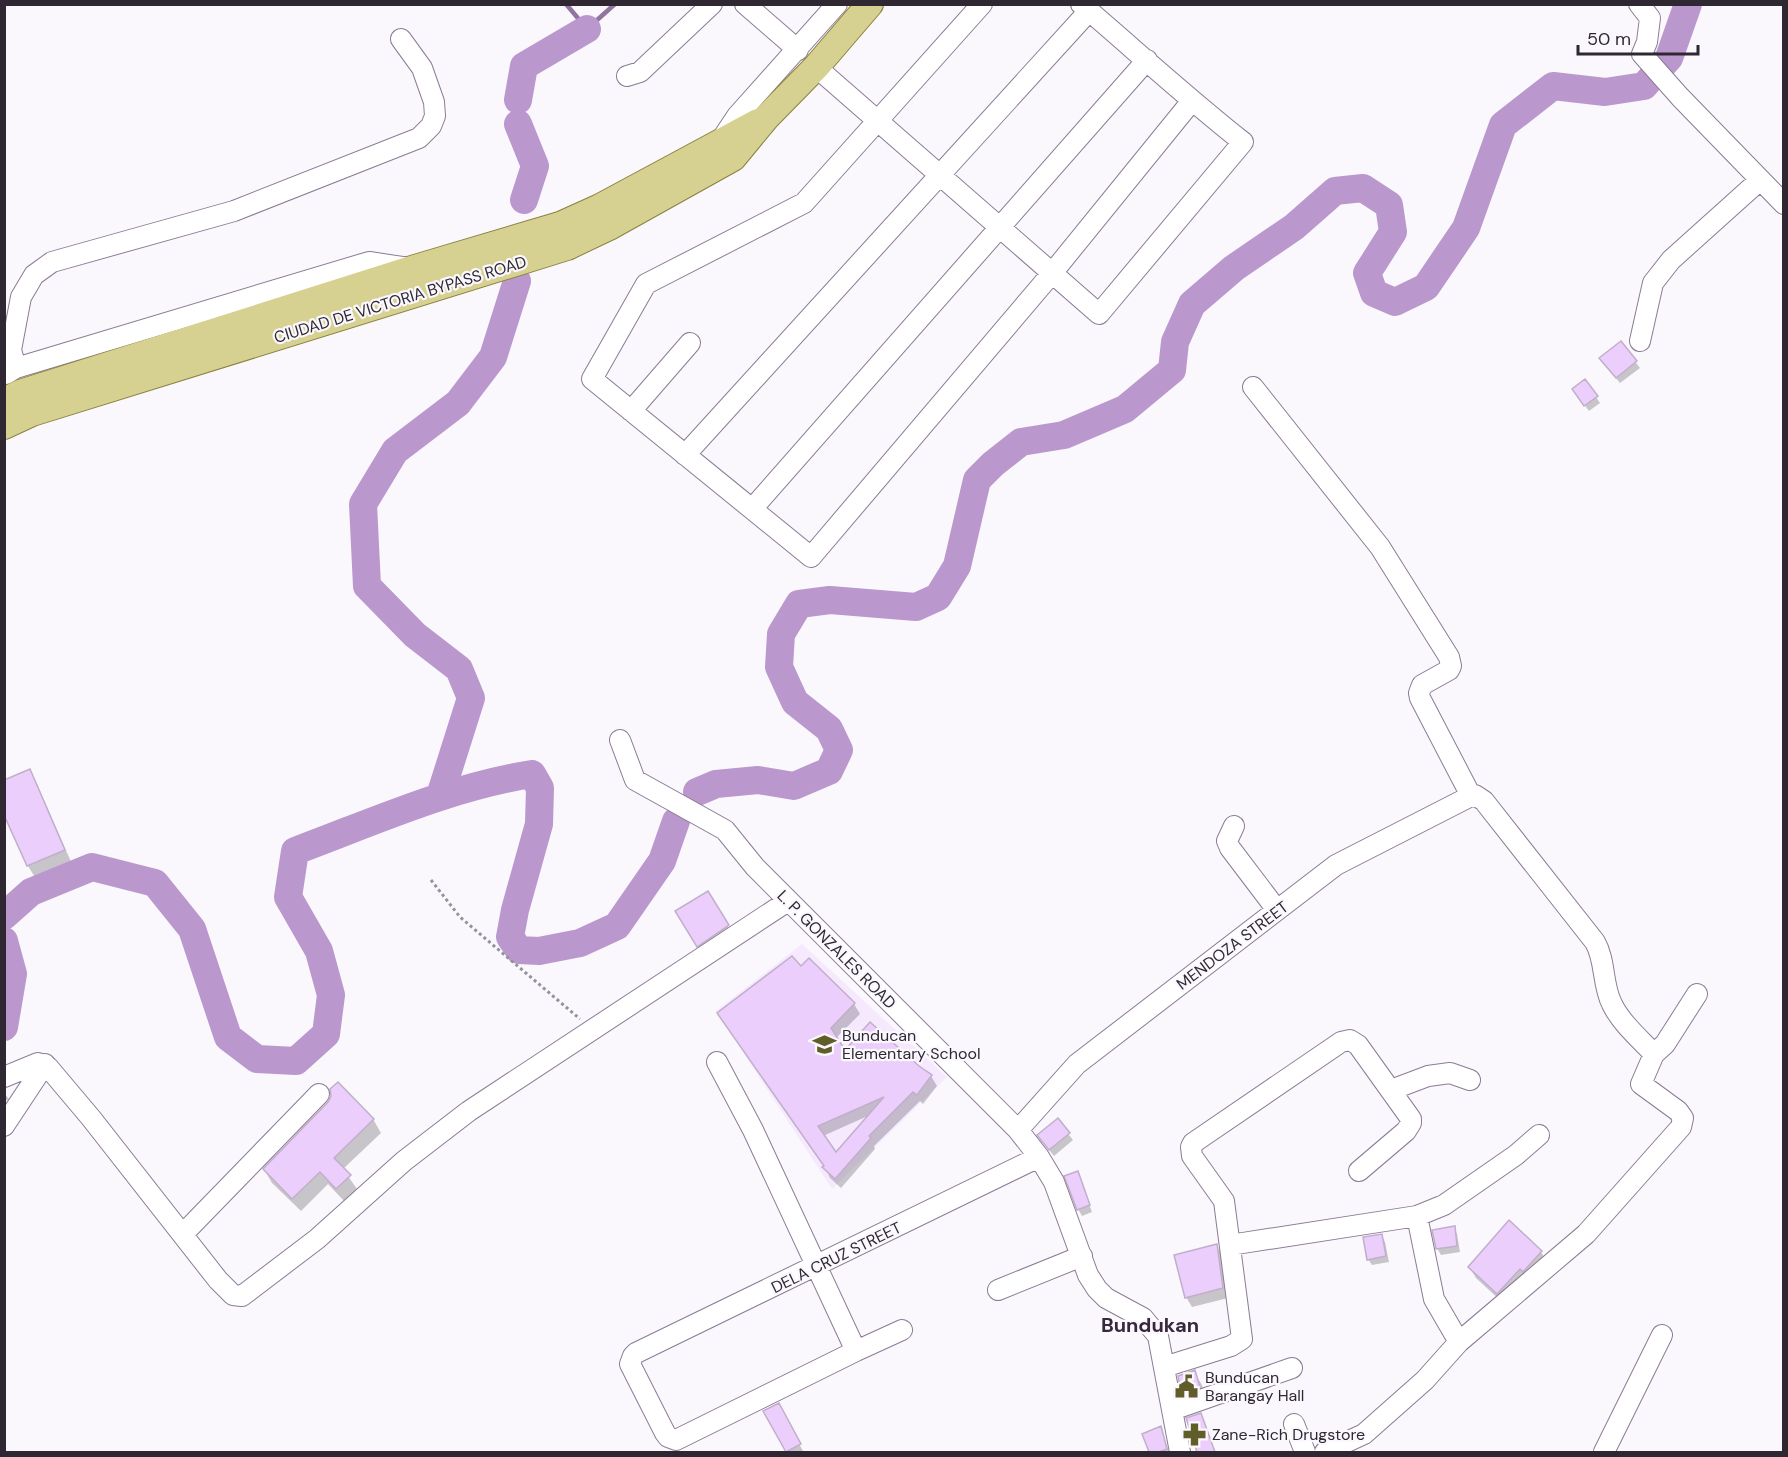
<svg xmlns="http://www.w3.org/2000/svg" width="1788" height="1457" viewBox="0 0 1788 1457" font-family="'DM Sans',sans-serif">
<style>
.built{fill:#f6e9fe}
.shadow{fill:#0003;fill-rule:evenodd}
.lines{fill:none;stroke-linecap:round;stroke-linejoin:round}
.stream{stroke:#90769f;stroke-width:4.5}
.river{stroke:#ba97cd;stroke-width:28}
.building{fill:#ebcefb;stroke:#c0afca;stroke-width:1.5;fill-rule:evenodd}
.minor-casing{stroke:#8c7b95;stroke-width:22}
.major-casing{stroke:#89823f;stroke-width:28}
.path{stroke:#96919a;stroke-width:3;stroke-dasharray:3 3;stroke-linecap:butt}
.minor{stroke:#fff;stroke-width:20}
.major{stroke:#d6d190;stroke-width:26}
.labels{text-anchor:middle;stroke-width:4.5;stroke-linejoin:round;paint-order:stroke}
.street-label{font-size:16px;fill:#2f2833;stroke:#faf7fd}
.poi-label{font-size:16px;fill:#2f2833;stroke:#faf7fd;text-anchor:start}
.quarter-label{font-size:20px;font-weight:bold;fill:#37283e;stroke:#faf7fd}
</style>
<rect width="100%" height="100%" fill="#faf7fd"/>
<path class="built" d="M802,944L947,1077L832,1189L716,1011Z"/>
<path class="shadow" d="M1621,343L1640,368L1620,383L1605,365Z
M1578,396L1596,397L1600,403L1589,411Z
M29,771L37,784L72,864L36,879L28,866Z
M708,893L733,936L703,956L677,911Z
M809,960L854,1004L860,1014L836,1038L845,1053L918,1067L931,1076L937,1086L923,1104L920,1101L874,1146L875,1149L841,1188L830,1178L825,1167L725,1023L801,969ZM870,1115L836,1154L823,1136Z
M4,1093L9,1099L4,1102Z
M373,1119L381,1133L343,1169L357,1189L345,1202L328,1184L301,1211L272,1183L264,1169Z
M1057,1120L1073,1140L1054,1156L1042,1141Z
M1077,1173L1092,1212L1082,1216L1078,1209Z
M1509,1222L1541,1252L1547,1262L1503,1303L1476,1278L1470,1268Z
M1454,1228L1457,1234L1460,1252L1441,1255L1437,1248Z
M1381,1235L1385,1242L1389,1262L1372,1265L1368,1259Z
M1217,1246L1222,1256L1228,1298L1192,1307L1186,1297Z
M1194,1372L1202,1385L1207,1401L1190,1407L1183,1394L1179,1377Z
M778,1405L803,1451L800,1452H788L765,1412Z
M1161,1427L1169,1452H1151L1144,1434Z"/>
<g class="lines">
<path class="stream" d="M566,4L587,29L615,4"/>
<path class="river" d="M518,100L524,66L587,29
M518,124L535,166L524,200
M697,792L716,784L758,780L794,786L829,771L839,750L829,729L795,702L779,667L781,634L799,604L830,600L916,607L938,597L957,566L977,480L993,464L1021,442L1064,435L1125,409L1172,370L1175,342L1192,304L1234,268L1294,227L1335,191L1363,188L1389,205L1393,232L1367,273L1374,293L1395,302L1426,287L1466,228L1503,125L1553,86L1605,92L1644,86L1669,58L1688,4
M440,796L471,698L459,669L415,635L367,586L363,504L395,451L458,403L493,357L517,281
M4,916L31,892L92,867L155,883L192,929L228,1037L257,1059L296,1061L326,1034L331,995L319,951L288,897L295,851C373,822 450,787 532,774L540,788L539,824L515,910L510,937L519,950L539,951L580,943L617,926L662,861L676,821
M4,941L13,974L4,1027"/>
</g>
<path class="building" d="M1621,341L1637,361L1616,378L1599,358Z
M1585,379L1598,396L1584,406L1572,389Z
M30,769L65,850L27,866L4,815V780Z
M708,891L729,925L697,947L675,911Z
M792,956L801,966L809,958L855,1003L831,1028L845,1050L870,1022L919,1066L932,1075L917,1095L913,1092L869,1136L871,1138L835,1179L822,1167L824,1166L717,1013ZM884,1097L836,1152L818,1126Z
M338,1082L374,1119L334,1158L351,1175L336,1189L320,1172L292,1199L263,1169L328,1102L331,1096L330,1089Z
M1058,1118L1070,1133L1049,1150L1037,1135Z
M1078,1171L1090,1205L1077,1210L1064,1176Z
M1509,1220L1542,1251L1523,1272L1520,1269L1497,1294L1468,1267Z
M1455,1226L1457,1246L1436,1249L1432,1230Z
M1382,1234L1386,1256L1367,1260L1363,1237Z
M1217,1244L1223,1288L1185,1298L1174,1255Z
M1195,1370L1200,1387L1181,1394L1178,1376Z
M779,1403L801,1444L786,1452L763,1411Z
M1201,1413L1215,1452H1197L1186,1418Z
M1161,1426L1167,1449L1159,1452H1149L1142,1434Z"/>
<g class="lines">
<defs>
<path id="minor" d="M745,4L798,50
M982,4L804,203L646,284L592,379L811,557L1053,272L1191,102
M1639,4L1650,18L1647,42L1642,54L1680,97L1784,204
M816,67L1099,314L1243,142C1187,98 1135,50 1081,4
M627,76L640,72L712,4
M721,140L737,116L837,4
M1640,341L1653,283L1671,260L1760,180
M16,368L11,350L21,297L34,275L52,262L234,211L419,138L431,126L435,116L434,102L422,68L401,39
M6,374L16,368L369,262L409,268
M1253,387L1380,547L1449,657L1451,666L1449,670L1422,685L1419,693L1420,698L1471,796L1475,795L1484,801L1595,942C1606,961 1602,985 1612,1004C1621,1023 1640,1039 1654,1054L1641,1084L1678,1111L1683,1118L1681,1127L1586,1234L1459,1342L1425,1380L1364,1434L1325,1452
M631,411L690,343
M685,455L1089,11
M752,509L1147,60
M620,740L635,780L725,830L755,867L1018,1130L1039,1157L1054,1182L1088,1275L1097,1289L1106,1298L1143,1318L1158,1336L1180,1452
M1234,826L1227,841L1230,848L1277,910
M1654,1054L1665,1044L1697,994
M717,1062L753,1130L856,1351L902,1330
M4,1077L38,1063L48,1067L91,1118L218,1280L233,1295L242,1296L317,1239L404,1161L469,1111L788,901
M1391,1090L1428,1076L1450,1073L1470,1080
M4,1126L45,1064
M1018,1130L1077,1064L1336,865L1471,796
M1417,1216L1434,1299L1459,1342
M183,1234L319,1094
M1230,1245L1417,1216L1444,1205L1516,1155L1539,1135
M998,1290L1082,1256
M856,1351L676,1440L668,1437L665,1433L630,1364L633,1356L636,1353L1039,1157
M1164,1367L1231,1346L1242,1339L1224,1201L1192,1156L1191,1147L1193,1143L1341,1042L1350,1040L1358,1045L1411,1119V1123L1406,1131L1359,1171
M1172,1410L1292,1368
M1294,1424L1305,1452
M1604,1452L1662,1335"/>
<path id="major" d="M4,401L20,393L415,268L560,225L600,207L758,122
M4,426L32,413L567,247L611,226L733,158L766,118L816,67L870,4"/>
</defs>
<use href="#minor" class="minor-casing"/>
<use href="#major" class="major-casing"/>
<path class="path" d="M431,880L460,917L580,1019"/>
<use href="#minor" class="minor"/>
<use href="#major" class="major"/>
</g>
<defs>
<symbol id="school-bare" viewBox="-9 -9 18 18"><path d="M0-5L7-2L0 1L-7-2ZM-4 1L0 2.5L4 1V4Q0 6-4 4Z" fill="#605d29" stroke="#faf7fd" stroke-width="2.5" paint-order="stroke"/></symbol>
<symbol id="civic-bare" viewBox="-9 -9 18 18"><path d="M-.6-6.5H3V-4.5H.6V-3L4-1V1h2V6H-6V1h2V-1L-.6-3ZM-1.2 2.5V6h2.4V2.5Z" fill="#605d29" stroke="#faf7fd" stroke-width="2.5" paint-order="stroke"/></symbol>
<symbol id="pharmacy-bare" viewBox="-9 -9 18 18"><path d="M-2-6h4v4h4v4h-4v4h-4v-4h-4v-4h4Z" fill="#605d29" stroke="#faf7fd" stroke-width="2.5" paint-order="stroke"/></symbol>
</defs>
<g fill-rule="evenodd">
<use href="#school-bare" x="808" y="1028" width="33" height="33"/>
<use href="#civic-bare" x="1170" y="1370" width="33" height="33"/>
<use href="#pharmacy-bare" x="1178" y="1418" width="33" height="33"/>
</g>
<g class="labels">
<g class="street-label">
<text transform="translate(400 299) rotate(-17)" y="6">CIUDAD DE VICTORIA BYPASS ROAD</text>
<text transform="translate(1232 945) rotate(-37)" y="6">MENDOZA STREET</text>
<text transform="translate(837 949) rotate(45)" y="6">L. P. GONZALES ROAD</text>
<text transform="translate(836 1257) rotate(-26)" y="6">DELA CRUZ STREET</text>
</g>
<g class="poi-label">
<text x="842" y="1041">Bunducan<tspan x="842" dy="18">Elementary School</tspan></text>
<text x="1205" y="1383">Bunducan<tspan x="1205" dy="18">Barangay Hall</tspan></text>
<text x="1212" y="1440">Zane-Rich Drugstore</text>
</g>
<g class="quarter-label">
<text x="1150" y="1332">Bundukan</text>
</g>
</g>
<rect width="1788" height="1457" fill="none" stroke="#2f2833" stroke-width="12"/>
<path d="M1578 45v9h120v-9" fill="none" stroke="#2f2833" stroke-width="3"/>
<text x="1587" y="45" font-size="18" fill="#2f2833" stroke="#faf7fd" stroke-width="4.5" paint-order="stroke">50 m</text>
</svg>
